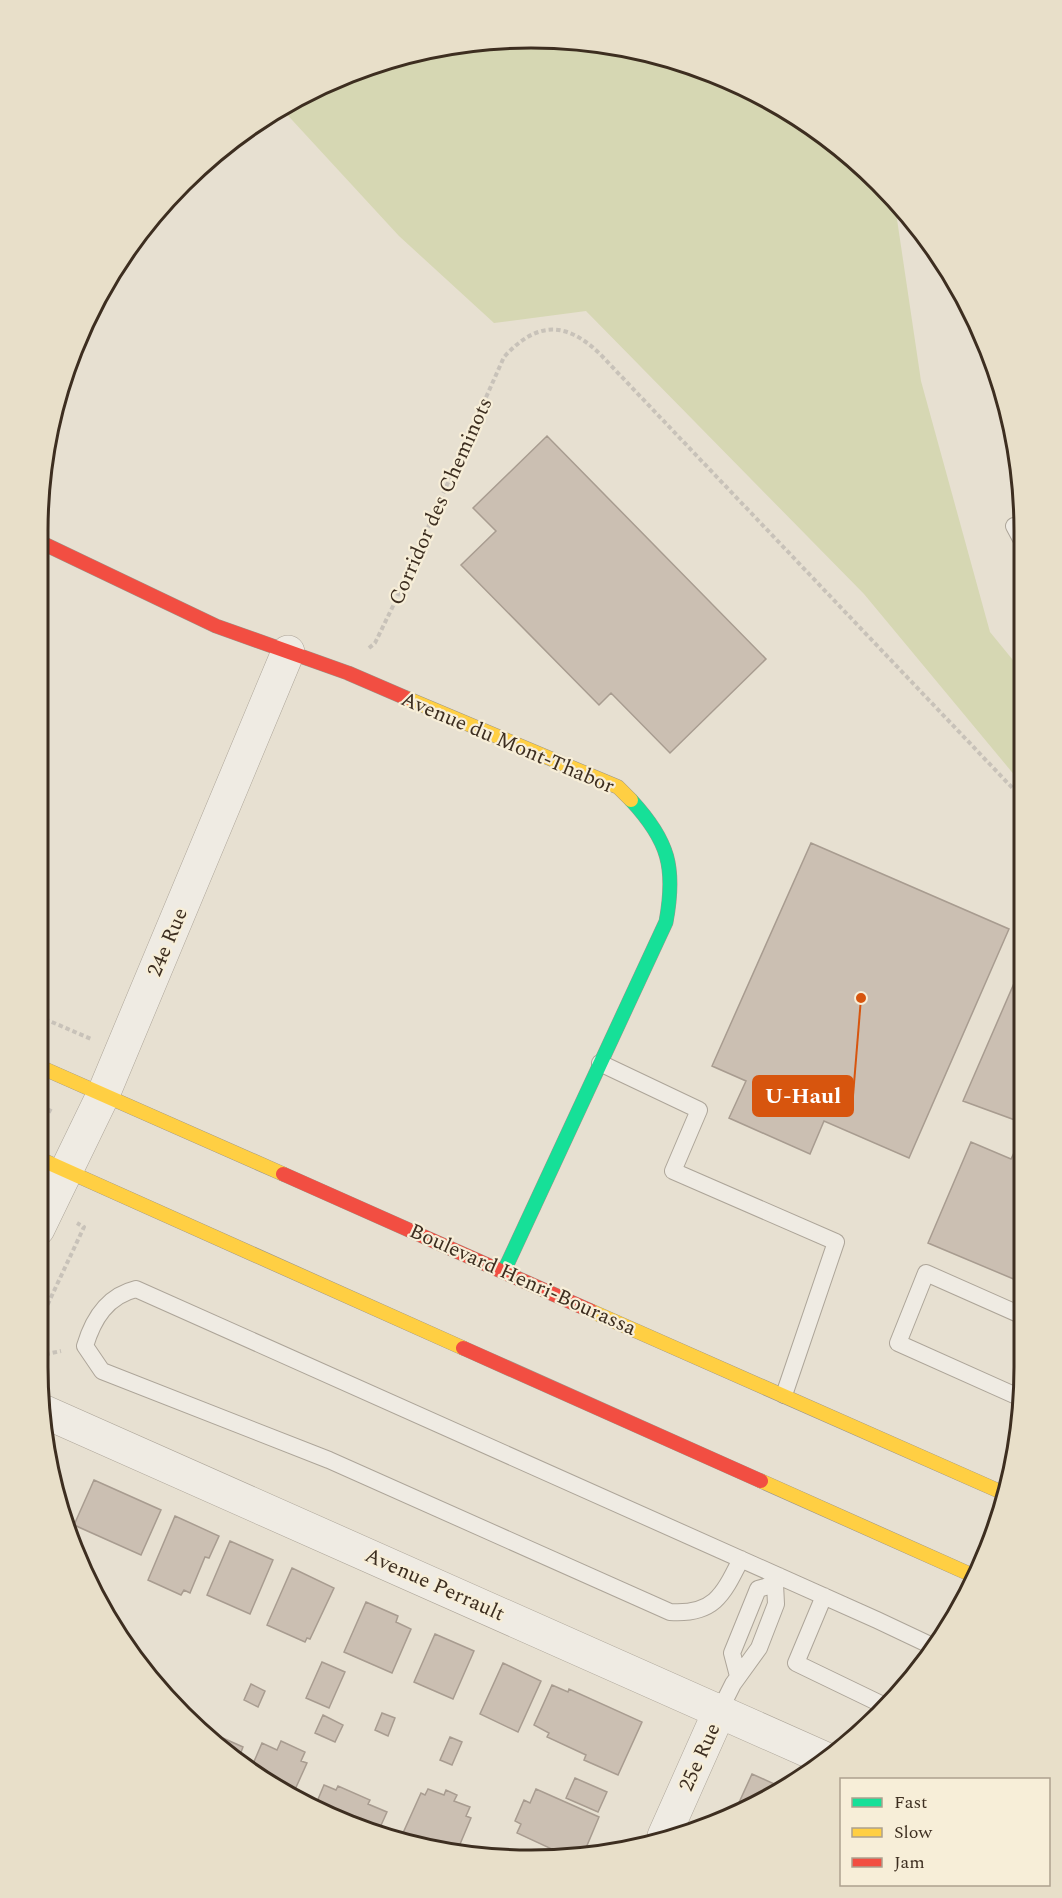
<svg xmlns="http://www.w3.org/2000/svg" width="1062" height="1898" viewBox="0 0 1062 1898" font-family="Spectral,serif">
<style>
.green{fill:#d6d7b3}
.building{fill:#cbbfb2;stroke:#a89c90;stroke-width:1.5}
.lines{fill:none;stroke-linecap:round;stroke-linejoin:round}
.lane-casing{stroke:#ada599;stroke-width:18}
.street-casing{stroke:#ada599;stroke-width:34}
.fast-casing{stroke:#9c958a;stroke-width:15}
.slow-casing{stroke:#9c958a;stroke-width:15}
.jam-casing{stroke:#9c958a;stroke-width:15}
.path{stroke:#c8c2b9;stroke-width:4;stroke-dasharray:4.5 3;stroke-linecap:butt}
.lane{stroke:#efebe3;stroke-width:16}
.street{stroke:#efebe3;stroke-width:33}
.fast{stroke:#16e098;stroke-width:14}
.slow{stroke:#ffcf43;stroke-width:14}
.jam{stroke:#f24e42;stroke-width:14}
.labels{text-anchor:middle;stroke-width:4.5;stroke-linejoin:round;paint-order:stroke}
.street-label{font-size:21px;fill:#3d2e20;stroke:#f7eed8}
.rim{fill:none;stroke:#3d2e20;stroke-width:3}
.leader{fill:none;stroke:#d7550e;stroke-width:2}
.callout-dot{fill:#d7550e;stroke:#f7eed8;stroke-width:2}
.callout{fill:#d7550e;stroke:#d7550e;stroke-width:2}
.callout-label{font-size:22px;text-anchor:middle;font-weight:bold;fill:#fff}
</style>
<rect width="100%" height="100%" fill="#e7e0d1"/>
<path class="green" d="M499,39L596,42L690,64L778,104L880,182L894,199L921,381L990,632L1021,670V783L864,594L586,311L494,323L399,236L281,108L313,88L404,54Z"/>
<path class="building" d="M547,436L766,659L670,753L611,693L599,705L461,565L496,531L473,508Z
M811,843L1009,929L909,1158L824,1121L810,1154L729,1118L746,1081L712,1066Z
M1022,965L1023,1123L963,1101Z
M1023,1134V1283L928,1243L971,1142L1011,1159Z
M94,1480L161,1510L141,1555L74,1525Z
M175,1516L219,1536L209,1558L205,1557L190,1593L184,1590L181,1595L148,1580Z
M230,1541L273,1560L250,1614L207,1595Z
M292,1568L334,1588L310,1639L307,1638L305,1642L267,1625Z
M366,1602L398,1616L396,1622L411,1629L392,1673L344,1652Z
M435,1634L474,1651L453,1699L414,1682Z
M322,1662L345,1672L329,1708L306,1698Z
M503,1663L541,1681L518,1732L480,1714Z
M251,1684L265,1691L258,1707L244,1700Z
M552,1685L568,1692L569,1689L642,1722L618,1775L584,1760L586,1755L547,1737L549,1733L534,1725Z
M382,1713L395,1718L388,1736L375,1730Z
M323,1715L343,1725L335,1742L315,1733Z
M207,1731L243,1747L238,1760Z
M450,1737L462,1742L452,1765L440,1760Z
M281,1741L305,1752L301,1761L307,1763L293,1794L257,1777L250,1771L262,1743L277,1750Z
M752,1774L779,1786L741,1809L737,1807Z
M575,1778L607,1792L598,1812L566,1798Z
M324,1785L336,1790L338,1786L370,1800L368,1804L387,1812L378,1832L316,1804Z
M428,1789L444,1795L446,1790L457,1795L454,1801L470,1807L466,1816L471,1818L458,1849L399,1842L421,1793L425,1795Z
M536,1789L599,1817L583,1855L571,1858L517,1833L521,1824L515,1821L524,1800L530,1803Z"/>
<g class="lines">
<defs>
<path id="lane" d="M1014,526L1021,539
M600,1063L699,1110L673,1171L836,1242L784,1395
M1023,1316L926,1273L898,1343L1023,1399
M741,1559C723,1595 714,1615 670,1612L329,1460L102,1371L85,1346C93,1319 107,1296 136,1289L877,1620L932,1646
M824,1596L796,1663L883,1705
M738,1676L732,1653L758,1589L775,1584
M720,1710L733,1684L759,1648L776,1604L775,1584L779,1576"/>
<path id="street" d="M38,1229L103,1095L288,652
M45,1412L824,1758
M664,1836L720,1710"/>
<path id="fast" d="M504,1271L666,922C676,868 669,841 631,800"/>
<path id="slow" d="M406,698L618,787L631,800
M38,1066L283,1174
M38,1158L463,1348
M591,1311L1008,1495
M761,1481L974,1576"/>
<path id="jam" d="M38,541L216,626L348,673L406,698
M283,1174L591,1311
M463,1348L761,1481"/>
</defs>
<use href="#lane" class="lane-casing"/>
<use href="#street" class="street-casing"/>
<use href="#fast" class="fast-casing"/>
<use href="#slow" class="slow-casing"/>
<use href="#jam" class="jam-casing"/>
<path class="path" d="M369,648L375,643L393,606L504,357C536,322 565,320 600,354L1021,797
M38,1016L91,1039
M42,1126L52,1106
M38,1325L84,1227L77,1223
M38,1356L61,1351"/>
<use href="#lane" class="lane"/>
<use href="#street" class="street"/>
<use href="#fast" class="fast"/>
<use href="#slow" class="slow"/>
<use href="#jam" class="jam"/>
</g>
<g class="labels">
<g class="street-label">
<text transform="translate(440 501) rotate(-66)" y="7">Corridor des Cheminots</text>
<text transform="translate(508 742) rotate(23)" y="7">Avenue du Mont-Thabor</text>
<text transform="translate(167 942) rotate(-67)" y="7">24e Rue</text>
<text transform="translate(523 1279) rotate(24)" y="7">Boulevard Henri-Bourassa</text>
<text transform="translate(435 1584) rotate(24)" y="7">Avenue Perrault</text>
<text transform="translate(699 1757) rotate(-66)" y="7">25e Rue</text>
</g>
</g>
<path d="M0 0H1062V1898H0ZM531 48H531A483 483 0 0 1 1014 531V1367A483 483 0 0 1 531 1850H531A483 483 0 0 1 48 1367V531A483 483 0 0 1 531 48Z" fill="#e8dfc9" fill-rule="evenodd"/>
<path class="rim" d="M531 48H531A483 483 0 0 1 1014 531V1367A483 483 0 0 1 531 1850H531A483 483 0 0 1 48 1367V531A483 483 0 0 1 531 48Z"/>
<path class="leader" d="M861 998L853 1096"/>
<circle class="callout-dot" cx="861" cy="998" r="6"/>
<rect class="callout" x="753" y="1076" width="100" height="40" rx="6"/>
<g class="callout-label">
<text x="803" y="1103">U-Haul</text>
</g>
<rect x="840" y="1778" width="210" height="108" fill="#f7eed8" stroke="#ada18e" stroke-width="1.5"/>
<rect x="852" y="1798" width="30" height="9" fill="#16e098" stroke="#ada18e" stroke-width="1.5"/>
<text x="894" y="1808" font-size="18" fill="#3d2e20">Fast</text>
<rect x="852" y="1828" width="30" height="9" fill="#ffcf43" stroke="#ada18e" stroke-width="1.5"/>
<text x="894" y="1838" font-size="18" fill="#3d2e20">Slow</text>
<rect x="852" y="1858" width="30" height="9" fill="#f24e42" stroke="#ada18e" stroke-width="1.5"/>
<text x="894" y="1868" font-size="18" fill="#3d2e20">Jam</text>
</svg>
